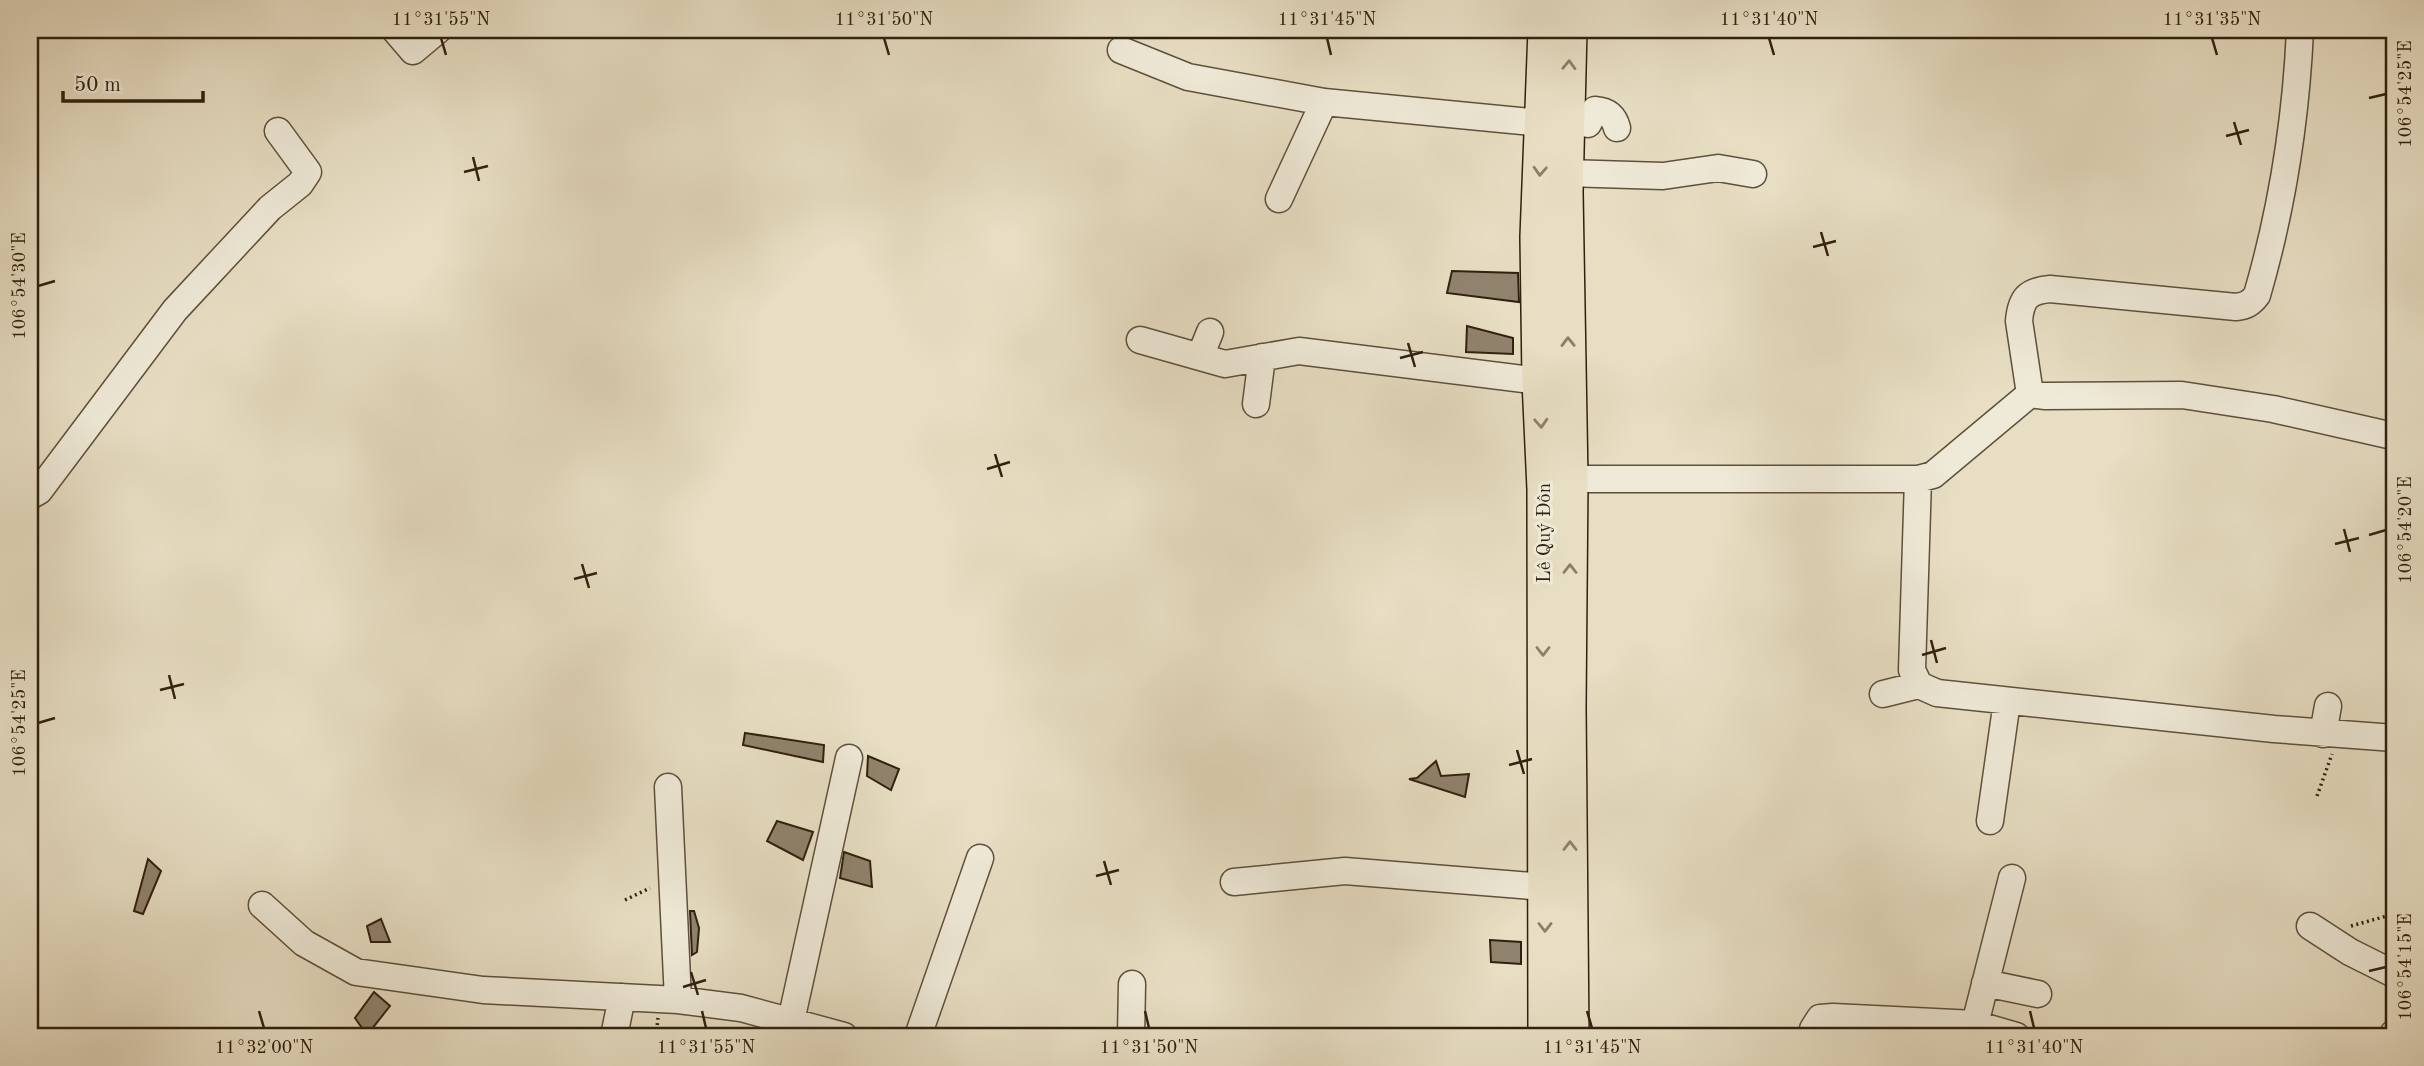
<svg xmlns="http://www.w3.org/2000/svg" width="2424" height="1066" viewBox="0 0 2424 1066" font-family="'Old Standard TT',serif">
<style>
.building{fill:#90836d;stroke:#31200f;stroke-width:2}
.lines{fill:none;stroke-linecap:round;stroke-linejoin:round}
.minor-casing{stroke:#5e503c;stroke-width:29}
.major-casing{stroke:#31200f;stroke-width:36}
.path{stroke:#31200f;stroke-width:3.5;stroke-dasharray:2 3.5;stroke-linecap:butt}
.minor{stroke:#efead8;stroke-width:26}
.major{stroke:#e7dec3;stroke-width:33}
.oneway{stroke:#8c7f69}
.ticks{fill:none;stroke:#31200f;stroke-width:2.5}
.labels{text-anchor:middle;stroke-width:6;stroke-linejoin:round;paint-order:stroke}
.street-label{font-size:19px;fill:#31200f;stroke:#efead8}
.neatline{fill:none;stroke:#31200f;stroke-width:2.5}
.ticks-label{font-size:18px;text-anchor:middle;fill:#31200f}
</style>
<rect width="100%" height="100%" fill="#e7dec3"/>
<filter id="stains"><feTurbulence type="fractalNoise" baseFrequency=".00286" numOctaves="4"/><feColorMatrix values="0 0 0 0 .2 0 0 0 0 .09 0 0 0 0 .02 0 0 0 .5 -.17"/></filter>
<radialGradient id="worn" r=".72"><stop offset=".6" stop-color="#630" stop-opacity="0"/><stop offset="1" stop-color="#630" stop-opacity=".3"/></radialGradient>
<path class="building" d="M1452,271L1518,273L1519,302L1447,293Z
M1467,326L1513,338V354L1466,352Z
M745,733L824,745L823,762L743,745Z
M868,756L899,769L891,790L867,776Z
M1436,761L1441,776L1469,774L1465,797L1409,779L1417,778Z
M777,821L813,832L803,860L767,841Z
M844,852L870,861L872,887L840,878Z
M148,859L161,871L143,914L134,911Z
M690,911H694L699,928L697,952L692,955Z
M381,919L390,942H371L367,926Z
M1490,940L1521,942V964L1491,962Z
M374,992L390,1006L367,1035L355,1018Z"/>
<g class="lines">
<defs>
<path id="minor" d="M395,30L413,51L438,30
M1121,50L1188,77L1324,102L1542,123
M1568,121L1588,124L1595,110C1608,111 1614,116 1617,128
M1566,173L1663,176L1718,168L1753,174
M1279,199L1324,102
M1140,340L1225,364L1299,351L1539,381
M1200,357L1210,332
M2030,394L2019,321C2021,298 2028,291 2050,289L2236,307C2246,306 2251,303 2257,295C2282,209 2296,119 2300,30
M1256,404L1262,357
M1571,479H1918L1933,475L2030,394L2044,396L2182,395L2273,409L2393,436
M1918,479L1912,670L1919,685L1937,693L2274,729L2394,738
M30,496L39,491L175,310L270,208L300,184L308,172L278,131
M1883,694L1919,685
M2323,734L2328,706
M668,787L678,1000
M1990,821L2007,701
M1234,882L1345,871L1544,887
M262,905L304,943L356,972L483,990L678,1000L741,1008L844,1036
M2310,926L2350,952L2394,974
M1985,983L2038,994
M791,1021L849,758
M1975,1024L2012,878
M614,1036L622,997
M918,1036L980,858
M1131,1036L1132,984
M1812,1036L1813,1029L1820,1018L1833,1017L1975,1024L2016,1036
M2393,1036L2394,1033"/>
<path id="major" d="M1570,30L1566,192L1571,479L1569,707L1572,1036
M1545,1036L1544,489L1539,381L1537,237L1545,30"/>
</defs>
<use href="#minor" class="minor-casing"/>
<use href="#major" class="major-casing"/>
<path class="path" d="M2317,796L2332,754
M625,900L650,888
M2351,926L2394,914
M656,1036L658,1018"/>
<use href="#minor" class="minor"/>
<use href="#major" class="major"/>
</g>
<defs><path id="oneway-chevron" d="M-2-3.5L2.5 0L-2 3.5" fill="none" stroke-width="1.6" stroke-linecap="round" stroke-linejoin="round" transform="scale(1.75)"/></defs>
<g class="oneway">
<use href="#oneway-chevron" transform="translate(1569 65) rotate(-88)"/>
<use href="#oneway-chevron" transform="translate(1540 171) rotate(93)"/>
<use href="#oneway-chevron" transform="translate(1568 342) rotate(-91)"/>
<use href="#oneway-chevron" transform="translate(1541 423) rotate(87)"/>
<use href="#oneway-chevron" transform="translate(1570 569) rotate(-90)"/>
<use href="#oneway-chevron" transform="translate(1543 651) rotate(90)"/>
<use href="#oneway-chevron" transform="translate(1570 846) rotate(-90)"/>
<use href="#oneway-chevron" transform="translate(1545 927) rotate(90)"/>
</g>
<path class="ticks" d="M441,38L446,55M884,38L889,55M1327,38L1331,55M1769,38L1774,55M2212,38L2217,55M2369,98L2386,94M2234,122L2241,145M2226,136L2249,130M473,157L479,181M464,172L488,166M1821,232L1828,256M1813,247L1836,241M38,286L55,281M1408,343L1415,367M1400,358L1423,352M995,454L1002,477M987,469L1010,462M2344,529L2350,552M2369,535L2386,530M2335,544L2359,538M582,564L589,588M574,579L597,573M1931,640L1937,663M1922,655L1946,648M169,675L175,699M160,690L184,684M38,723L55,718M1517,750L1524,774M1509,765L1532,759M1104,861L1111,885M1096,876L1119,870M2369,971L2386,967M691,972L698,995M683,987L706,980M259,1011L264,1028M702,1011L706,1028M1145,1011L1149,1028M1587,1011L1592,1028M2030,1011L2034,1028"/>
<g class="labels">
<g class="street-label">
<text transform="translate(1543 533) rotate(-90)" y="7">Lê Quý Đôn</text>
</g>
</g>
<rect width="2424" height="1066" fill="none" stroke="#e7dec3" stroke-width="77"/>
<path d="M63 91v10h140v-10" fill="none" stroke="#31200f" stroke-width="3.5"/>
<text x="74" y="91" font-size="21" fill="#31200f" stroke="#efead8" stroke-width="5" paint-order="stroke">50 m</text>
<rect x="38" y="38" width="2348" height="990" class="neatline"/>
<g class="ticks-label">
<text x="441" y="25">11°31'55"N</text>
<text x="884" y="25">11°31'50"N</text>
<text x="1327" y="25">11°31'45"N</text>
<text x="1769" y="25">11°31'40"N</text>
<text x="2212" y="25">11°31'35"N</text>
<text transform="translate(2405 94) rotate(-90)" y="6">106°54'25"E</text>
<text transform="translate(19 286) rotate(-90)" y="6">106°54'30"E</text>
<text transform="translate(2405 530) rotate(-90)" y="6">106°54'20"E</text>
<text transform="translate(19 723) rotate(-90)" y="6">106°54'25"E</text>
<text transform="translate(2405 967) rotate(-90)" y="6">106°54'15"E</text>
<text x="264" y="1053">11°32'00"N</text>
<text x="706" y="1053">11°31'55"N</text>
<text x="1149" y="1053">11°31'50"N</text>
<text x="1592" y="1053">11°31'45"N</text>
<text x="2034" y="1053">11°31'40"N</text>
</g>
<rect width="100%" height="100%" filter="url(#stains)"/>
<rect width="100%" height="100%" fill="url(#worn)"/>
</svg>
